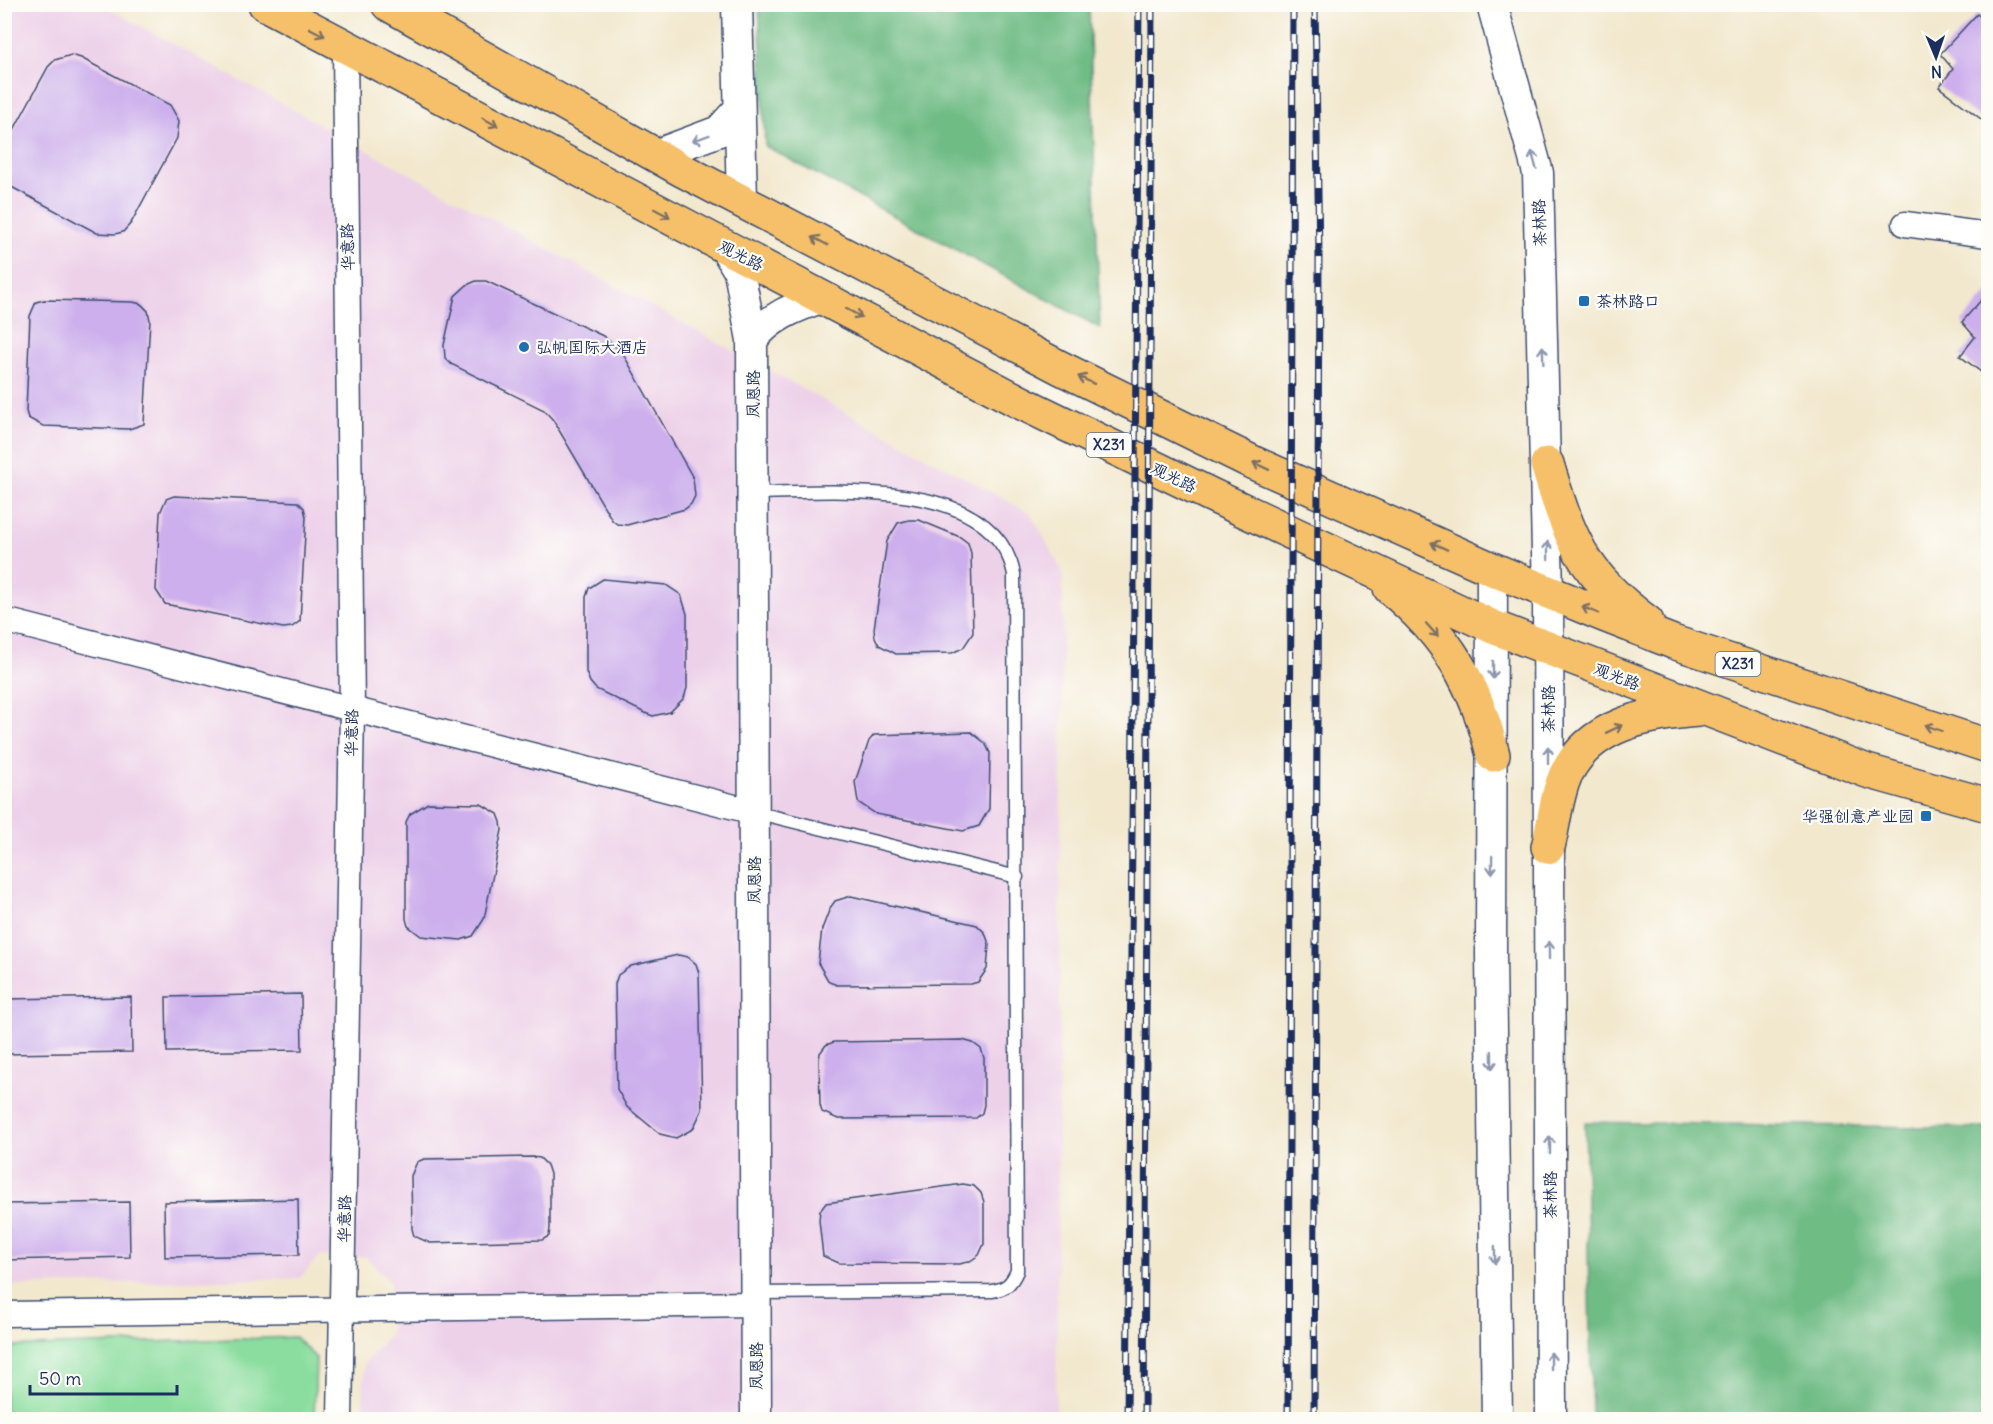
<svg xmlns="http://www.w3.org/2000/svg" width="1993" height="1424" viewBox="0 0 1993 1424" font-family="Delius,'LXGW WenKai TC',sans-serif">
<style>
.built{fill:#edd1e9}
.green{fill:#8add9e;stroke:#52867e;stroke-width:1.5}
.forest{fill:#6fbc85;stroke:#457672;stroke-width:1.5}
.building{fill:#ccafec}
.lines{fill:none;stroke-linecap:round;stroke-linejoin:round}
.service-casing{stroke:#3b4b6f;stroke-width:15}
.minor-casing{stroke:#3b4b6f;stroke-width:27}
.tertiary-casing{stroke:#3b4b6f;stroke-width:33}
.primary-casing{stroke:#3b4b6f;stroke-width:36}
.service{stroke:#fff;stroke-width:12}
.minor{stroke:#fff;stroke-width:24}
.tertiary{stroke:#fff;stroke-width:30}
.primary{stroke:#f6c06b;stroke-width:33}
.rail-casing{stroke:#1b2f5e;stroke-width:7}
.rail{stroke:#fdfcf7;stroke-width:4.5;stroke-dasharray:14;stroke-linecap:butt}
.oneway{stroke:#7e7064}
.oneway2{stroke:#8d97ae}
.poi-dot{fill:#1f6fb2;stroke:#fdfcf7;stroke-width:2}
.labels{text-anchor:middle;stroke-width:4.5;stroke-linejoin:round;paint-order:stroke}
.shield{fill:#fdfcf7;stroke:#5f6c8c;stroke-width:1.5}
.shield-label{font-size:15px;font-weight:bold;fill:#1b2f5e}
.street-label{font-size:16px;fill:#1b2f5e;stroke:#fdfcf7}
.poi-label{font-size:16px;fill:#1b2f5e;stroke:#fdfcf7;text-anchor:start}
</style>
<rect width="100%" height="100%" fill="#fdfcf7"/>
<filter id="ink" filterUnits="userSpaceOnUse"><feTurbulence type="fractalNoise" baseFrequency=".0167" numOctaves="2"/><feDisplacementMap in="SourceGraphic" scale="12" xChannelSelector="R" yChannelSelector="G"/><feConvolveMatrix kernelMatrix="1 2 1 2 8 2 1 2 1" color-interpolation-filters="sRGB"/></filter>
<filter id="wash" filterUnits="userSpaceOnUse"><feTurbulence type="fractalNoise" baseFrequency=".008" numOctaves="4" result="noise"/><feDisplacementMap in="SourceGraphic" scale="24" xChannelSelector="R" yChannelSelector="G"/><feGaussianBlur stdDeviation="1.35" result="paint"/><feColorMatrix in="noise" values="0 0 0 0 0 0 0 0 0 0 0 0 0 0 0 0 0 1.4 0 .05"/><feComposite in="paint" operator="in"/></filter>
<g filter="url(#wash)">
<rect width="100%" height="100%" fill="#f2e8ce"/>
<path class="built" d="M4,5H102L1031,514L1063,572L1056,1419H363L364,1364L390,1334V1282L366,1257L320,1256L300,1278L5,1286Z"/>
<path class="green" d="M295,1337L316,1358L314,1419H5V1347Z"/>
<path class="forest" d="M759,5H1089L1100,328L765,146Z
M1585,1122L1988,1128V1419H1592Z"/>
<g id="blocks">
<path class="building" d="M1977,14L1989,23V125L1939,87L1953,69L1940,54Z
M71,55L81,58L170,105L179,121L177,138L131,223L123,232L115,234L97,233L4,183V148L48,67L55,60Z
M476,281H486L603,336L622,352L693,478L695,496L691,504L685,509L627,525L617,524L612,520L553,420L544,410L451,364L445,358L444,345L455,296L467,285Z
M1989,291V378L1960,356L1975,337L1962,322Z
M44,300L133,302L141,304L148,311L150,320L144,424L129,429L43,426L28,418L26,411L30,316L36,302Z
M174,496L298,502L304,508L306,517L300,621L292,627L283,628L165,604L156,590L160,513L166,499Z
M909,520H919L960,537L968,543L971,553L973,633L963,648L952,653L896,654L879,645L875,637L874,629L887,541L898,523Z
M603,579L666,585L681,595L687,614V688L684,698L670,712L653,716L645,713L596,689L590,682L586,672V597L589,588Z
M971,732L985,743L990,753L989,809L979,826L963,831L876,814L858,802L855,782L869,741L874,735Z
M428,803L481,804L498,814L501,822L502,830L484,919L473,936L461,940L421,936L408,926L406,919V822L410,814Z
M851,896L977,925L985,933L989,944L987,969L978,982L971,984L837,985L829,982L818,963L822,929L830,908L835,901Z
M678,955L688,957L696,964L699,973L702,1110L693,1129L676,1138L660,1134L627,1107L617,1089L615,984L618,975L631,966Z
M301,994L302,1050L167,1052L166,997Z
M131,997L132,1052L4,1054V999Z
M962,1040L973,1043L981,1049L984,1058V1105L982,1113L976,1118L838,1119L822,1112L820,1105L819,1061L820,1053L826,1045L834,1042Z
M533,1157L540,1158L547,1165L550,1174V1228L549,1236L542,1240L430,1243L414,1236L412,1229L411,1176L417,1162L424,1159Z
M963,1184L974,1186L981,1193L984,1202V1244L979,1255L970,1261L960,1264L839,1263L823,1256L819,1220L820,1211L826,1203Z
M298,1199L299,1255L165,1257L164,1202Z
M129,1202L130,1257L4,1260V1204Z"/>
</g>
</g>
<g filter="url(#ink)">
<use href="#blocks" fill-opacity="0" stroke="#3b4b6f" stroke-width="1.5"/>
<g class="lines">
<defs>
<path id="service" d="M753,493C830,493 993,474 1014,574L1017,1271C1011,1284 1006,1289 992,1291L756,1293
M755,812L1017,877"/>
<path id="minor" d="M1905,224L1988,235
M4,620L754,812
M4,1314L755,1304
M340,1420L352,710L345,46"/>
<path id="tertiary" d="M737,4L742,200
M1492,4L1538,173L1548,593L1551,1420
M655,155L719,131L739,109
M724,246L739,271L752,340C770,316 796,307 823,297
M752,340L756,1420
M1492,569L1491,955L1497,1420"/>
<path id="primary" d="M265,4L1020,402L1209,494L1493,627L1867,771L1988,805
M388,4L682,170L1061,368L1254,463L1492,569L1604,615L1673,642L1988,746
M1547,464C1569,538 1582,574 1647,622
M1390,588C1447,635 1476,684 1493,755
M1548,847C1554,824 1556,795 1566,774C1591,724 1647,714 1698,710"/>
</defs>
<use href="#service" class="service-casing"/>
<use href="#minor" class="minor-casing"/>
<use href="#tertiary" class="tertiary-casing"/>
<use href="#primary" class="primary-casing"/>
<use href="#service" class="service"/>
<use href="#minor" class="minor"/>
<use href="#tertiary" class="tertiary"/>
<use href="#primary" class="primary"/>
<defs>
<path id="rail" d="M1127,1420L1139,4
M1144,1420L1152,4
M1288,1420L1293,4
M1314,1420L1319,256L1315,4"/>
</defs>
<use href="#rail" class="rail-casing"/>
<use href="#rail" class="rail"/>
</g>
<defs><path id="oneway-shaft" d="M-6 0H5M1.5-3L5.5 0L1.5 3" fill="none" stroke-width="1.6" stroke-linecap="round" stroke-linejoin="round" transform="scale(1.5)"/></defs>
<g class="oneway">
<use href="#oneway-shaft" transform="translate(317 32) rotate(28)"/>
<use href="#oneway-shaft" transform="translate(490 122) rotate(28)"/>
<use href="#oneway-shaft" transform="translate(662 213) rotate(28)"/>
<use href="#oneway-shaft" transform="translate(820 241) rotate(-152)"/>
<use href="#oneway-shaft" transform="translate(854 313) rotate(28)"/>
<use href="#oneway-shaft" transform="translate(1086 380) rotate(-154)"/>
<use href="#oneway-shaft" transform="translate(1261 466) rotate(-155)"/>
<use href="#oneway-shaft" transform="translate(1439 546) rotate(-156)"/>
<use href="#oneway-shaft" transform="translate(1590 610) rotate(-158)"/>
<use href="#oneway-shaft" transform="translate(1432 630) rotate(48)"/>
<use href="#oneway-shaft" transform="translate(1933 728) rotate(-162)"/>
<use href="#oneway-shaft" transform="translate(1614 729) rotate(-26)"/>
</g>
<g class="oneway2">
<use href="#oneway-shaft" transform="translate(701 138) rotate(160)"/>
<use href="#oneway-shaft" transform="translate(1534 160) rotate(-105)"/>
<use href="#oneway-shaft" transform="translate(1543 355) rotate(-92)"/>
<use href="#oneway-shaft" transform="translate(1548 550) rotate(-91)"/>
<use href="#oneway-shaft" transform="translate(1493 670) rotate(90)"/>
<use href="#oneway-shaft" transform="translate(1548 755) rotate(-90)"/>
<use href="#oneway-shaft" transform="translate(1492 865) rotate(91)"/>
<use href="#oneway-shaft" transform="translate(1549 950) rotate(-90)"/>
<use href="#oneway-shaft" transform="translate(1492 1060) rotate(89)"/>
<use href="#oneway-shaft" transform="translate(1550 1145) rotate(-90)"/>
<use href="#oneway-shaft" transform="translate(1495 1255) rotate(89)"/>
<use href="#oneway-shaft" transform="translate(1551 1361) rotate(-90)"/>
</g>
</g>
<g class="poi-dot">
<rect x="1578" y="295" width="12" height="12" rx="3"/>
<circle cx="524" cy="347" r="6"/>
<rect x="1920" y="810" width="12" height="12" rx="3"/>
</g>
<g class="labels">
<g class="shield">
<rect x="1086.5" y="433" width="45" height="24" rx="4.5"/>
<rect x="1715.5" y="652" width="45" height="24" rx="4.5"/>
</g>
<g class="shield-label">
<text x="1109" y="450">X231</text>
<text x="1738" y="669">X231</text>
</g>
<g class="street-label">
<text transform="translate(1539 223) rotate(-92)" y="6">茶林路</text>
<text transform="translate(347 247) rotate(-91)" y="6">华意路</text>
<text transform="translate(741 255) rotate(27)" y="6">观光路</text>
<text transform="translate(753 394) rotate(-90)" y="6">凤恩路</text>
<text transform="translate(1174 477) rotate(26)" y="6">观光路</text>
<text transform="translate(1617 676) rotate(21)" y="6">观光路</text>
<text transform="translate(1548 709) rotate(-90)" y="6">茶林路</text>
<text transform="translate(351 733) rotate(-89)" y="6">华意路</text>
<text transform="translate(754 880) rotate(-90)" y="6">凤恩路</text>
<text transform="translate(1550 1195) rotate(-90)" y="6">茶林路</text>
<text transform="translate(344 1219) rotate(-89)" y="6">华意路</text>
<text transform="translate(756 1366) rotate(-90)" y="6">凤恩路</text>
</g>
<g class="poi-label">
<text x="1596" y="307">茶林路口</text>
<text x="536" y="353">弘帆国际大酒店</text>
<text x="1914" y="822" text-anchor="end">华强创意产业园</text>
</g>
</g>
<rect width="1993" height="1424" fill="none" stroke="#fdfcf7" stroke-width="24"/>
<g transform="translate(1936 57) rotate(178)" stroke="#fdfcf7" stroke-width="4.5" paint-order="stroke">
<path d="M0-4.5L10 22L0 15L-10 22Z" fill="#1b2f5e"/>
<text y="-9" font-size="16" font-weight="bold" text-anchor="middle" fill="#1b2f5e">N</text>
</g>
<path d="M30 1385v9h147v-9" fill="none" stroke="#1b2f5e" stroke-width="3"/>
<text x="39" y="1385" font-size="18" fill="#1b2f5e" stroke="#fdfcf7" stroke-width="4.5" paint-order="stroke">50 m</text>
</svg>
